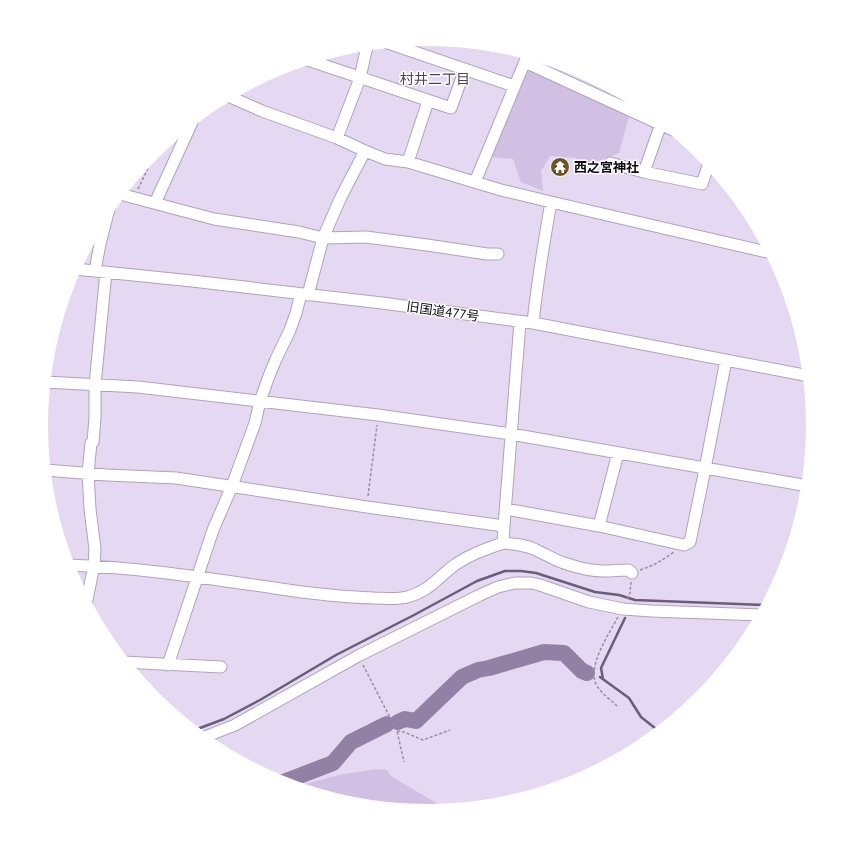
<svg xmlns="http://www.w3.org/2000/svg" width="854" height="851" viewBox="0 0 854 851" font-family="'PT Sans','Noto Sans JP',sans-serif">
<style>
.green{fill:#d1bfe4}
.lines{fill:none;stroke-linecap:round;stroke-linejoin:round}
.stream{stroke:#6a5d79;stroke-width:2.5}
.river{stroke:#9280a5;stroke-width:16}
.minor-casing{stroke:#afa3bc;stroke-width:13}
.path{stroke:#968ca0;stroke-width:1.5;stroke-dasharray:3 2;stroke-linecap:butt}
.minor{stroke:#fff;stroke-width:11}
.labels{text-anchor:middle;stroke-width:3;stroke-linejoin:round;paint-order:stroke}
.poi-label{font-size:13px;font-weight:bold;fill:#0e0a12;stroke:#fff;text-anchor:start}
.street-label{font-size:13px;fill:#0e0a12;stroke:#fff}
.neighbourhood-label{font-size:14px;fill:#4d4258;stroke:#fff}
</style>
<rect width="100%" height="100%" fill="#e5d8f3"/>
<path class="green" d="M529,68L630,113L619,153L596,162L590,168H574L576,158L550,156L541,171L543,191L521,182L513,159L492,157Z
M377,769L387,770L391,776L448,810L427,812L351,805L295,787L339,775Z
M494,799L516,800L502,805L467,808L473,804Z"/>
<g class="lines">
<path class="stream" d="M600,677L629,698L641,717L660,732
M603,679L601,668L625,618
M192,731L224,719L260,700L336,655L414,615L477,581L505,571H521L536,573L595,592L619,595L635,600L767,605"/>
<path class="river" d="M398,722L405,719L416,721L462,677L478,670L489,668L544,652L564,653L582,671L587,673
M281,783L333,763L351,742L387,724"/>
<defs>
<path id="minor" d="M388,43L514,86
M308,60L451,108L465,69
M525,62L673,130
M228,96L262,111L337,138L365,151L385,159L408,162L501,190L551,202L771,253
M337,138L360,78L365,55L368,45
M408,162L428,101
M610,163L644,172L702,184L709,163
M644,172L662,121
M475,182L528,54
M120,194L214,219L299,232L323,238L366,237L427,245L487,254H498
M155,203L193,120
M75,269L192,281L382,303L533,323L809,376
M95,271L100,244L110,205
M308,295L323,238L341,197L365,151
M533,323C537,283 544,242 551,202
M45,382L138,387L378,415L511,434L808,486
M45,470L107,475L176,478L367,507L504,526L520,322
M506,509L599,526L684,545L690,542L705,469L726,360
M599,526L618,453
M503,543C515,544 526,545 536,550C547,555 556,561 567,564C579,568 592,571 604,571C612,571 621,570 629,570L632,573
M67,565C137,567 206,578 274,588C307,593 340,597 374,598C384,598 396,600 407,597C430,591 438,577 456,564C471,554 486,549 503,543L504,526
M86,604L94,566L95,549L90,509L88,473L91,443L93,442L95,418V385L106,272
M123,662L221,667
M168,665L213,530L232,486L255,423L260,401L269,376L276,359L290,330L296,313L301,294
M202,738L235,725L358,656L480,595L498,587L515,583H531L540,585L589,602L623,609L652,611L762,615"/>
</defs>
<use href="#minor" class="minor-casing"/>
<path class="path" d="M138,189L157,150
M368,496L377,425
M640,570C653,566 663,560 674,552
M627,599L630,593L631,582
M363,665L397,731L404,762
M617,706C611,700 602,694 597,686C586,667 609,634 618,617
M397,731L404,732L423,740L450,730"/>
<use href="#minor" class="minor"/>
</g>
<defs>
<symbol id="temple-disc" viewBox="-11 -11 22 22"><circle r="9.5" fill="#6b5323" stroke="#fff"/><path d="M0-6L5-2H3V0L6.5 2.5H4V6H1.5V3h-3V6H-4V2.5H-6.5L-3 0V-2H-5Z" fill="#fff"/></symbol>
</defs>
<g fill-rule="evenodd">
<use href="#temple-disc" x="549" y="156" width="22" height="22"/>
</g>
<g class="labels">
<g class="poi-label">
<text x="574" y="172">西之宮神社</text>
</g>
<g class="street-label">
<text transform="translate(443 311) rotate(8)" y="5">旧国道477号</text>
</g>
<g class="neighbourhood-label">
<text x="435" y="84">村井二丁目</text>
</g>
</g>
<path d="M0 0H854V851H0ZM48 425a379 379 0 1 1 758 0a379 379 0 1 1-758 0Z" fill="#fff" fill-rule="evenodd"/>
</svg>
